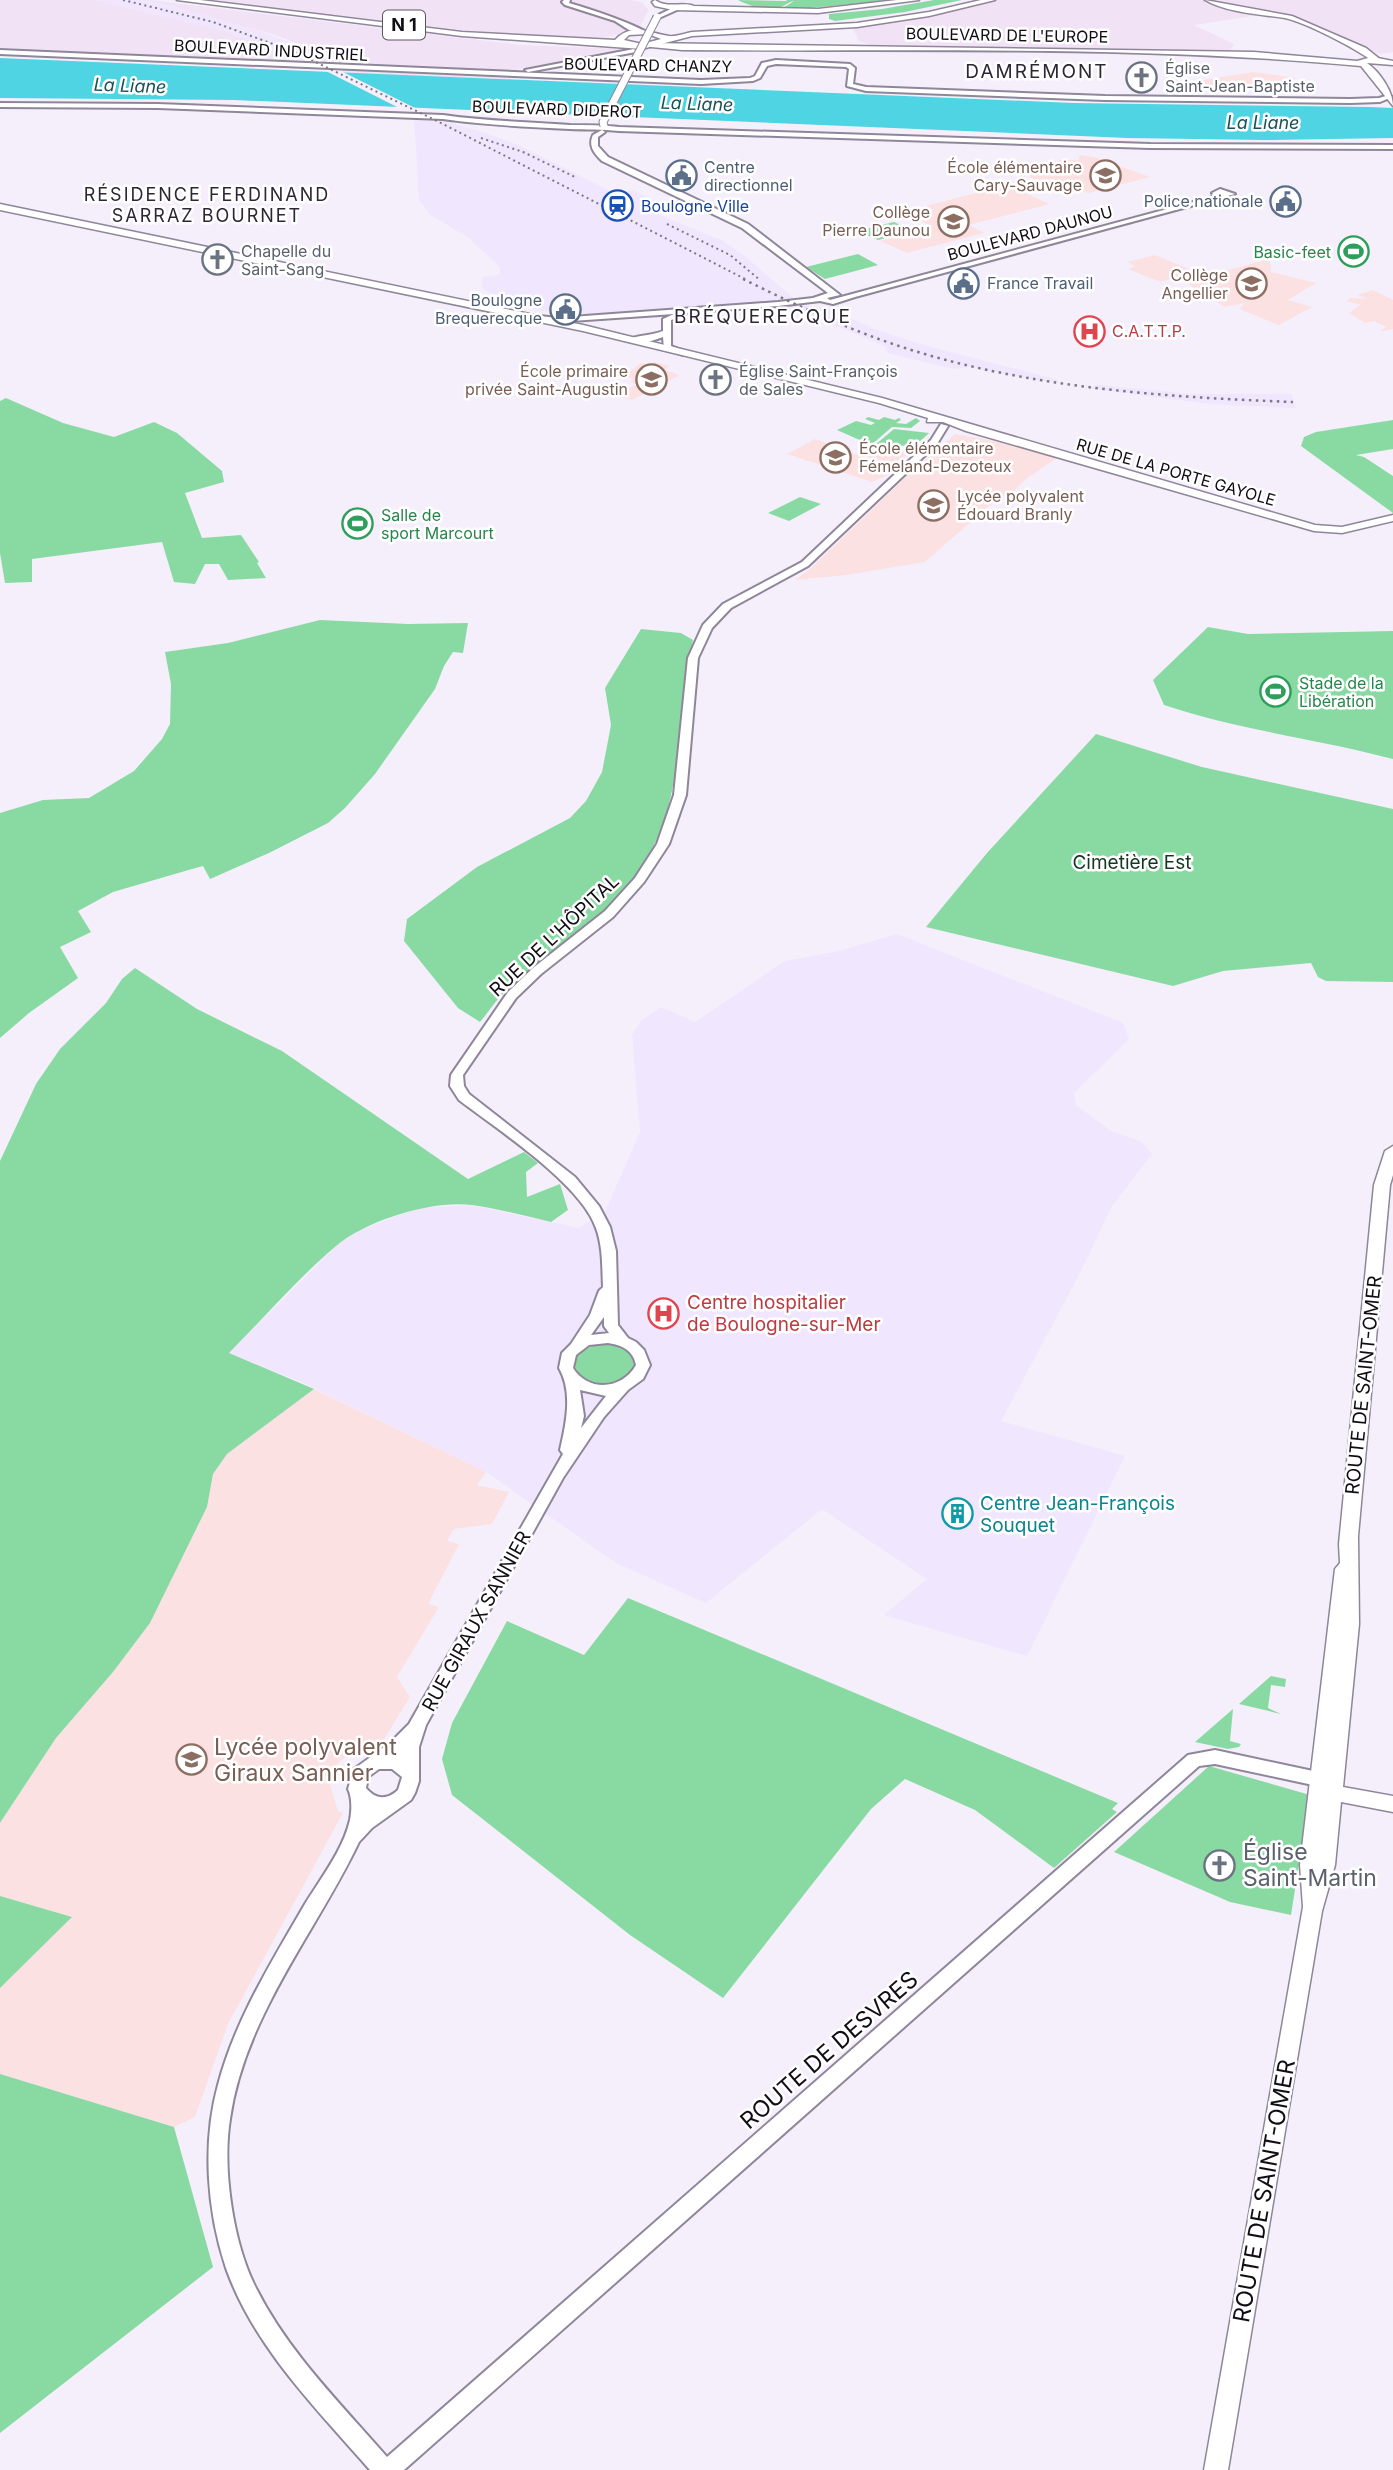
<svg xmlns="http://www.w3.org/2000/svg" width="1393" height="2470" viewBox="0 0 1393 2470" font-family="Inter,sans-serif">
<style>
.built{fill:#f0e6fd}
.industrial{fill:#f2e2f5}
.education{fill:#fce1e3}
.green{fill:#89daa2}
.water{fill:#4ed4e3}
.pier{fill:#f5effc}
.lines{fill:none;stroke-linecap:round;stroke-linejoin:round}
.tertiary-casing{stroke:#8f869a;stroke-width:4}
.secondary-casing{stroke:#8f869a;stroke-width:3}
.primary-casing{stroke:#8f869a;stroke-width:3}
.trunk-casing{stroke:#8f869a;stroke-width:3}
.tertiary{fill:#fff;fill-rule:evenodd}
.secondary{fill:#fff;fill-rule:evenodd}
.primary{fill:#fff;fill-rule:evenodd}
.trunk{fill:#fff;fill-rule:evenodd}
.rail-far1{stroke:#7d7882;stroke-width:2;stroke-dasharray:2 3.5;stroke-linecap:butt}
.rail{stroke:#7d7882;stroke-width:2.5;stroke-dasharray:2.5 4.5;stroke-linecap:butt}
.tertiary-bridge-casing{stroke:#8f869a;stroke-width:9;stroke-linecap:butt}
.tertiary-bridge{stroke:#fff;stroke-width:7}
.labels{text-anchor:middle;stroke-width:5;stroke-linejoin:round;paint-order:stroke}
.far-street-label{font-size:16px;fill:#110d14;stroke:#fff}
.far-worship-label{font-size:16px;fill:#5b616d;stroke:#fff;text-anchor:start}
.far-service-label{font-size:16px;fill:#4e5e75;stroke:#fff;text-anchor:start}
.far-education-label{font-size:16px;fill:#785e54;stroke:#fff;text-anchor:end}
.far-transit-label{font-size:16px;fill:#164399;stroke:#fff;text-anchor:start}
.far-leisure-label{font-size:16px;fill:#27864d;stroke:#fff;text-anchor:start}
.far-health-label{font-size:16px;fill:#be3a42;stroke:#fff;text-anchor:start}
.shield{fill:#fff;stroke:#58565a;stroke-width:2}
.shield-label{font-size:18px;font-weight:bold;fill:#110d14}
.far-water-label{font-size:18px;font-style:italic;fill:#185157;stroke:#fff}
.far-neighbourhood-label{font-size:18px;letter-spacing:2px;fill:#2d2635;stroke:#fff}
.far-quarter-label{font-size:19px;letter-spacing:2px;fill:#2d2635;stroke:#fff}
.park-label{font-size:19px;fill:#133720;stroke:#fff}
.street-label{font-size:19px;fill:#110d14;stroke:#fff}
.health-label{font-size:19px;fill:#be3a42;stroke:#fff;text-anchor:start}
.culture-label{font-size:19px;fill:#0d838f;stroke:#fff;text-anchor:start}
.near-education-label{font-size:23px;fill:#785e54;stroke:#fff;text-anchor:start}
.near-worship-label{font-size:23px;fill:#5b616d;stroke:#fff;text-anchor:start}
.near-street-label{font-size:23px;fill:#110d14;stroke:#fff}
</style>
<rect width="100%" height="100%" fill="#f5effc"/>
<path class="built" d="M95,0H150L243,25L322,54L320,60L325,63L296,62L242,37Z
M414,119H437L486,133L518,145L616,194L632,190L666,206L650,211L723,241L746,257L792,297L812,308H829L874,329L920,344L1059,380L1048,382L968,367L954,369L887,353L885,346L775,301L590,314L540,311L488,292L482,287L483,277L500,275V267L469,238L429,214L419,199Z
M1100,385L1191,394H1292L1295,408L1209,404L1087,388Z
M897,934L1123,1023L1129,1039L1074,1093L1076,1105L1111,1131L1142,1142L1152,1154L1112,1206L1080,1273L1001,1421L1125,1456L1027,1656L884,1615L927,1579L822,1509L706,1603L616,1563L486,1472L299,1381L229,1353L337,1245L361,1230L397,1216L419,1208L471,1205L579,1228L606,1210L640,1132L632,1035L641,1021L661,1007L695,1022L785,961L839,951Z"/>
<path class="industrial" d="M0,0H95L230,33L263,45L296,62L0,51Z
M150,0L520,45L625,49L506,72L511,80L345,73L319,60L322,53L272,34Z
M212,0H632L643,3L649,10L638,30L606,37L567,38L453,29Z
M997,0H1393V52L1380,54L1279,12L1194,25L1234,44L1230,51L870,45L859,41L852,27L913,19Z"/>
<path class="education" d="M1254,72L1296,78L1285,87H1207L1203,80Z
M1080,155L1095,157L1150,177L1089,193L1052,179L1037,180L1009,167L1010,161L1056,163L1060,160H1078Z
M1007,185L1050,204L969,225L984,233L907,253L880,241L933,227L911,216L934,210L926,206Z
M1155,255L1189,269L1193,272L1160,282L1128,269L1135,266L1127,262Z
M1265,260L1270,262L1271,272L1316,283L1288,300L1312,307L1279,325L1239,309L1245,303L1225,307L1185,282Z
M1373,290L1393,300V329L1384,331L1380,330L1387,327L1374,321L1365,323L1349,313L1360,305L1346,301L1351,298L1368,299L1357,295Z
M654,362L670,366L664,370L680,375L632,400L617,396L636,384L630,382L633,379L624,376L627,374L641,363L651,365Z
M955,434L1005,443L1057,458L1026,479L1008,497L1002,495L925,562L846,575L795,580L810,569L912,471Z
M815,439L861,456L874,450L905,451V458L893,472L872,482L787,454Z
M314,1389L486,1472L477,1485L509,1492L492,1524L454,1529L447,1541L459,1544L428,1604L439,1607L397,1677L410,1697L383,1741L357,1747L337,1764L330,1784L338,1811L343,1813L228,2024L195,2117L174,2127L0,2074V1988L71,1917L0,1896V1823L56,1738L113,1672L150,1623L207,1507L213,1474L227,1454Z"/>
<path class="green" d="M738,0L786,1L787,0H894L799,9L783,8L794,1C788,2 785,6 778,8C766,11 749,6 738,0Z
M934,0H962L905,12L835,21L829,19V14L882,9Z
M894,222L914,231L878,240L858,231Z
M858,254L878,265L825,279L806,267Z
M6,398L63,423L114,437L154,422L177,433L222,471L224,482L185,493L202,538L241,535L259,562L257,563L266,578L228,580L219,564H205L195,584L174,582L162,542L32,559V582L5,583L0,553V401Z
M868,417L879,420L884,417L895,420L899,418L901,420L896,423L906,424L916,418L920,421L911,428L892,427L871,445L837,430L856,421L871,425L875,423L865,419Z
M1393,420V449L1356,455L1364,457L1393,476V513L1301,446L1304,437L1316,432Z
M894,429L929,433L915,446L875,445Z
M800,497L821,504L789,521L768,513Z
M320,620L408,624L468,623L463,653L453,652L444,666L435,689L375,774L345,808L328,823L269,853L210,879L203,866L192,869L113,892L78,911L91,932L60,947L78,978L29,1013L0,1038V813L43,800L89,798L134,771L162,739L170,724L171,684L165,652L228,643Z
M1208,627L1248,634L1393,631V759C1317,739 1239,730 1164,705L1153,680Z
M641,629L681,633L693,640C671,743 692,820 612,905C581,939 537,962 504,993C495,1001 488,1013 480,1022L458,1008L404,941L407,919L477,867L570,818L586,801L602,772L611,725L605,688Z
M1096,734L1202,767L1393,809V982L1326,981L1318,977L1311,963L1223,971L1173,986L926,927L987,853Z
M135,968L197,1009L282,1051L468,1179L524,1152L538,1163L526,1172L527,1197L560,1184L568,1210L551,1222C525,1216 499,1209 472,1205C432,1200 367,1220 336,1246C298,1278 264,1318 229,1353L314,1389L227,1454L213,1474L207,1507L150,1623L113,1672L56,1738L0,1823V1161L36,1084L60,1049L106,1003L122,979Z
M599,1344C614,1343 628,1346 635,1361C630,1414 529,1364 599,1344Z
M628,1598L1118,1803L1112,1809L1117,1812L1054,1868L975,1810L905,1779L871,1809L723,1998L630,1935L452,1795L442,1759L452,1723L507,1621L584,1655Z
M1271,1676L1286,1679L1285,1687L1271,1685L1268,1708L1281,1714L1239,1704Z
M1233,1709L1230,1741L1241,1744L1239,1747L1228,1749L1195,1742Z
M1209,1766L1310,1795L1291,1915L1230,1902L1114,1852Z
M0,1896L72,1917L0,1988Z
M0,2074L174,2127L213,2267L0,2433Z"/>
<path class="water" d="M0,58L1073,103L1370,107L1393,108V138L1264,140L1127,138L234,100L0,98Z"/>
<path class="pier" d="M320,68L337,69L421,111L403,110Z"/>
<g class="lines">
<defs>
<path id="tertiary" d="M564,0H570L569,3C596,11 623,20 647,32L644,34L629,30L615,21L565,5L562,2Z
M677,6L679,9L659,18L654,17Z
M634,49L636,52L528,72L525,70Z
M0,50L701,80L750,78L755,76L762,63L776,60L850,64L855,68L853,84L866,87L1105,96L1350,99L1379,98L1389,95L1392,97L1380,102L1350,103L1105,100L866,91L847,86L849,69L846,67L776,64L767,66L760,78L753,81L701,84L0,54Z
M0,103L158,104L443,115C485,121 527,122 570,125C586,125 602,125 619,127L1150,144L1393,145V149L1150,148L619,131C602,129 586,130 570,129C527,127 485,125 443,119L158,108L0,107Z
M602,130L605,132L598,137V146L608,157L748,224L840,295L827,298L830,300L1223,194L1216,195L1212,193L1220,189L1235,194L855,297L833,304L820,301L778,306L685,313V316L671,320V346L684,351V355L664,349L663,337C652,341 637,346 627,340C636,335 651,336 663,331V319L674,314L557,322L536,318L540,316L557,318L778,302L813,298L828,293L742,228L602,161C594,153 588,146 593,135Z
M941,424L948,426L937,444L808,566L731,608L712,628L698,658L686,795L669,844L644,882L613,917L541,974L516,998L463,1075L464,1086L469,1094L575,1177L599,1206L610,1227L616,1251L618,1325L628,1338L636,1342L644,1350L650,1365L643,1379L628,1390L604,1417L563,1478L426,1725L419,1747V1781L415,1793L411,1800L372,1828L359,1842C331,1901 292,1955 264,2014C248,2047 235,2083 230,2119C222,2169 233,2245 257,2290C289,2353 341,2404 387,2457L1188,1755L1215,1750L1327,1774L1333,1776L1336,1781L1333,1786L1327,1788L1215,1764L1199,1766L404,2470H370C316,2408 254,2347 226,2268C207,2211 202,2143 218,2085C235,2020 272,1961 305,1904C321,1878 343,1850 350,1820C352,1810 352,1797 348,1789L354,1769L390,1743L409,1724L563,1454L560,1450C566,1424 573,1392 559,1368L562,1353L571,1344L590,1315L599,1291L603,1287C602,1267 603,1247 596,1228C581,1184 497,1129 459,1100L450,1086L451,1075L508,992L533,968L605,911L635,878L657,844L674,795L688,658L703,625L723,604L802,562L931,440ZM604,1317V1326L609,1333L591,1335ZM608,1343C622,1345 633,1350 636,1365C622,1390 588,1392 573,1368L576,1355L589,1345ZM580,1390L606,1396L581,1428L584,1416ZM379,1769H392L402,1777L398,1790C387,1800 376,1800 366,1788L368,1777Z"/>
<path id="secondary" d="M897,0H919L818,13L673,10L655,6L652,2L655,0C667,9 683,1 694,6L818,9Z
M1205,0L1292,16L1366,48L1381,60L1374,62C1355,48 1307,23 1285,18C1259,14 1228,13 1205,0Z
M0,204L583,325L882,398L1315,525L1342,527L1393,515V521L1342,533L1314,531L966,431L943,422H927L928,418L879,403L583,331L0,210Z
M1393,1146V1175L1390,1185L1358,1536L1359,1624L1343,1787L1393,1796V1812L1341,1802L1335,1865L1322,1911L1228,2470H1204L1303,1907L1300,1865L1335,1569L1340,1563L1339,1544L1374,1185L1385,1151Z"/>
<path id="primary" d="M648,43L1254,52L1357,61L1372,57L1393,61V65L1367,63C1379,71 1393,91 1393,106L1361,66C1136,45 908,52 682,50L651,47Z"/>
<path id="trunk" d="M177,0H200L462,32L615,40C631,22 650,33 669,36C675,37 686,33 692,32L857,23L929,12L981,0H995L929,16L857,27L692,36L642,49L462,36ZM648,34L661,39L642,44L624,40L629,35Z"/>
</defs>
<use href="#tertiary" class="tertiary-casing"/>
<use href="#secondary" class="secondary-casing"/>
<use href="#primary" class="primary-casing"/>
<use href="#trunk" class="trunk-casing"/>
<use href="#tertiary" class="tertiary"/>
<use href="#secondary" class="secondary"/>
<use href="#primary" class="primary"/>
<use href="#trunk" class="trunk"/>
<path class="rail-far1" d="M123,0L213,22L295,52L439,122L747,280
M481,138L523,152L577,178
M667,224L730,255L760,280"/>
<path class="rail" d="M743,279C796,305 849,330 905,348C1030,388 1162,397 1293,402"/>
<defs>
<path id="tertiary-bridge" d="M604,126L603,122L657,17"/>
</defs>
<use href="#tertiary-bridge" class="tertiary-bridge-casing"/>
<use href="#tertiary-bridge" class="tertiary-bridge"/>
</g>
<defs>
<symbol id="church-ring" viewBox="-11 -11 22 22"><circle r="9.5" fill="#fff" stroke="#6b7280" stroke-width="1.5"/><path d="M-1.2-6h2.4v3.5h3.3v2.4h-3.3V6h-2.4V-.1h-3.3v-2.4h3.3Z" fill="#6b7280"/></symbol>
<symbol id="civic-ring" viewBox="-11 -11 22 22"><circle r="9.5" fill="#fff" stroke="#5c6f8a" stroke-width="1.5"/><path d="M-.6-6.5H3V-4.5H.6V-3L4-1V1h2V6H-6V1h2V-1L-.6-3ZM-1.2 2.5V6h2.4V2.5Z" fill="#5c6f8a"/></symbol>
<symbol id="school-ring" viewBox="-11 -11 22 22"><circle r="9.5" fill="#fff" stroke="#8d6e63" stroke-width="1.5"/><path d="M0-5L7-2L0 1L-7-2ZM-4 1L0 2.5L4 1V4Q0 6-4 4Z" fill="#8d6e63"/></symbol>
<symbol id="station-ring" viewBox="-11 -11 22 22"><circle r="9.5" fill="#fff" stroke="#1a4fb4" stroke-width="1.5"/><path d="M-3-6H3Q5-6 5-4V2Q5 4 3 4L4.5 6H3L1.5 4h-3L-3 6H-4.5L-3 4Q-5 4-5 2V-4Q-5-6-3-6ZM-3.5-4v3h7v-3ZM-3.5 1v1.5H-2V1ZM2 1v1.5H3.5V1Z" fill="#1a4fb4"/></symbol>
<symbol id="stadium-ring" viewBox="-11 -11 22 22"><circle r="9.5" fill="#fff" stroke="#2e9e5b" stroke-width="1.5"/><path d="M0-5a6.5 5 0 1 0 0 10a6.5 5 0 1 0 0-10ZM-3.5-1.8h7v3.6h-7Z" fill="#2e9e5b"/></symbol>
<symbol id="hospital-ring" viewBox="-11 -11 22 22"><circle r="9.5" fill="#fff" stroke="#e0444e" stroke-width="1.5"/><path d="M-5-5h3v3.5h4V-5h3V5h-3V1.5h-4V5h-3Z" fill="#e0444e"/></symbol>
<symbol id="building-ring" viewBox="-11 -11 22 22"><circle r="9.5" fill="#fff" stroke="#0f9aa8" stroke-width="1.5"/><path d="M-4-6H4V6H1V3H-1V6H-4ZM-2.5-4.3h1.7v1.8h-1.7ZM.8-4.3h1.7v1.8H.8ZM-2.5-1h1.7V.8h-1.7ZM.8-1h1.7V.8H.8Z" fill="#0f9aa8"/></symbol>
</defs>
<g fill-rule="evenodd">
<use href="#church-ring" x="1124" y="60" width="35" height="35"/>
<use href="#civic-ring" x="664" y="158" width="35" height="35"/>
<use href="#school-ring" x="1088" y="158" width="35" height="35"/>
<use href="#civic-ring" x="1268" y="184" width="35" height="35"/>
<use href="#station-ring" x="600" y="188" width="35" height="35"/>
<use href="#school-ring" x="936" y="204" width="35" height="35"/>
<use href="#stadium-ring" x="1336" y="234" width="35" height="35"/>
<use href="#church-ring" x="200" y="242" width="35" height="35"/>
<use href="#civic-ring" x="946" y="266" width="35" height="35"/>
<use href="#school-ring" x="1234" y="266" width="35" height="35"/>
<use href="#civic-ring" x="548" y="292" width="35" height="35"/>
<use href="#hospital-ring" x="1072" y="314" width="35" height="35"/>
<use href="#school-ring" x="634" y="362" width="35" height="35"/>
<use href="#church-ring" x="698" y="362" width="35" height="35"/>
<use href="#school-ring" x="818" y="440" width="35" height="35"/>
<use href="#school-ring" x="916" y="488" width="35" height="35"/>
<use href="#stadium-ring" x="340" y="506" width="35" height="35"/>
<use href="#stadium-ring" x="1258" y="674" width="35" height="35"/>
<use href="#hospital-ring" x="646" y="1296" width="35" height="35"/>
<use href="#building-ring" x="940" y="1496" width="35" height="35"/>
<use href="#school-ring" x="174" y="1742" width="35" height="35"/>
<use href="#church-ring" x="1202" y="1848" width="35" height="35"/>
</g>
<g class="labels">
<g class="far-street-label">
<text transform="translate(1007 35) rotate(1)" y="6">BOULEVARD DE L'EUROPE</text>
<text transform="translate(271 50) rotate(3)" y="6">BOULEVARD INDUSTRIEL</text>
<text transform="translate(648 65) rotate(1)" y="6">BOULEVARD CHANZY</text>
<text transform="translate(557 109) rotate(2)" y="6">BOULEVARD DIDEROT</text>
<text transform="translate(1030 233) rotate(-15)" y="6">BOULEVARD DAUNOU</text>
<text transform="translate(1176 472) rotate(16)" y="6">RUE DE LA PORTE GAYOLE</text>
</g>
<g class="far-worship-label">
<text x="1165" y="74">Église<tspan x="1165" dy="18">Saint-Jean-Baptiste</tspan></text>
<text x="241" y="257">Chapelle du<tspan x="241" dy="18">Saint-Sang</tspan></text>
<text x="739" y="377">Église Saint-François<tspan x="739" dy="18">de Sales</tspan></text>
</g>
<g class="far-service-label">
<text x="704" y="173">Centre<tspan x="704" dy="18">directionnel</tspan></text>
<text x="1263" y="207" text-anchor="end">Police nationale</text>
<text x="987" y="289">France Travail</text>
<text x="542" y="306" text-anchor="end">Boulogne<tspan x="542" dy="18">Brequerecque</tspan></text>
</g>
<g class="far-education-label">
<text x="1082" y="173">École élémentaire<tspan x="1082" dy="18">Cary-Sauvage</tspan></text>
<text x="930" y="218">Collège<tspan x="930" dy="18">Pierre Daunou</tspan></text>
<text x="1228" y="281">Collège<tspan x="1228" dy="18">Angellier</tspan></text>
<text x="628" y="377">École primaire<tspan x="628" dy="18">privée Saint-Augustin</tspan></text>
<text x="859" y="454" text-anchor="start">École élémentaire<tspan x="859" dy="18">Fémeland-Dezoteux</tspan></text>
<text x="957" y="502" text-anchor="start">Lycée polyvalent<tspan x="957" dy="18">Édouard Branly</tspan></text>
</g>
<g class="far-transit-label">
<text x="641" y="212">Boulogne Ville</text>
</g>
<g class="far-leisure-label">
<text x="1331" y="258" text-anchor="end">Basic-feet</text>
<text x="381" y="521">Salle de<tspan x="381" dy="18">sport Marcourt</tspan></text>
<text x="1299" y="689">Stade de la<tspan x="1299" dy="18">Libération</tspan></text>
</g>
<g class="far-health-label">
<text x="1112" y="337">C.A.T.T.P.</text>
</g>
<rect class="shield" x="383" y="10.5" width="42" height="29" rx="5"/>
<g class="shield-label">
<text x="404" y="31">N 1</text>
</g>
<g class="far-water-label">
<text transform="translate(130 86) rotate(2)" y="6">La Liane</text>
<text transform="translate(697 104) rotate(2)" y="6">La Liane</text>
<text x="1263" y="129">La Liane</text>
</g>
<g class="far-neighbourhood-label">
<text x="207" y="201">RÉSIDENCE FERDINAND<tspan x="207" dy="21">SARRAZ BOURNET</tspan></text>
</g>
<g class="far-quarter-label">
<text x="1037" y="78">DAMRÉMONT</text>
<text x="763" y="323">BRÉQUERECQUE</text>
</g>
<g class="park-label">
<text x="1132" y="869">Cimetière Est</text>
</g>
<g class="street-label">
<text transform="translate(554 935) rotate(-43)" y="7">RUE DE L'HÔPITAL</text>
<text transform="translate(1363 1385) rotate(-84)" y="7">ROUTE DE SAINT-OMER</text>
<text transform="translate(476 1621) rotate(-61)" y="7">RUE GIRAUX SANNIER</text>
</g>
<g class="health-label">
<text x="687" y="1309">Centre hospitalier<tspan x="687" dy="22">de Boulogne-sur-Mer</tspan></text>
</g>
<g class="culture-label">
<text x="980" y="1510">Centre Jean-François<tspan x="980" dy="22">Souquet</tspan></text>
</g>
<g class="near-education-label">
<text x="214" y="1755">Lycée polyvalent<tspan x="214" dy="26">Giraux Sannier</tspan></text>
</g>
<g class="near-worship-label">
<text x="1243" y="1860">Église<tspan x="1243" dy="26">Saint-Martin</tspan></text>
</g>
<g class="near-street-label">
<text transform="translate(829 2050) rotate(-41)" y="8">ROUTE DE DESVRES</text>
<text transform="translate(1264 2191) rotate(-80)" y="8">ROUTE DE SAINT-OMER</text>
</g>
</g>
</svg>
